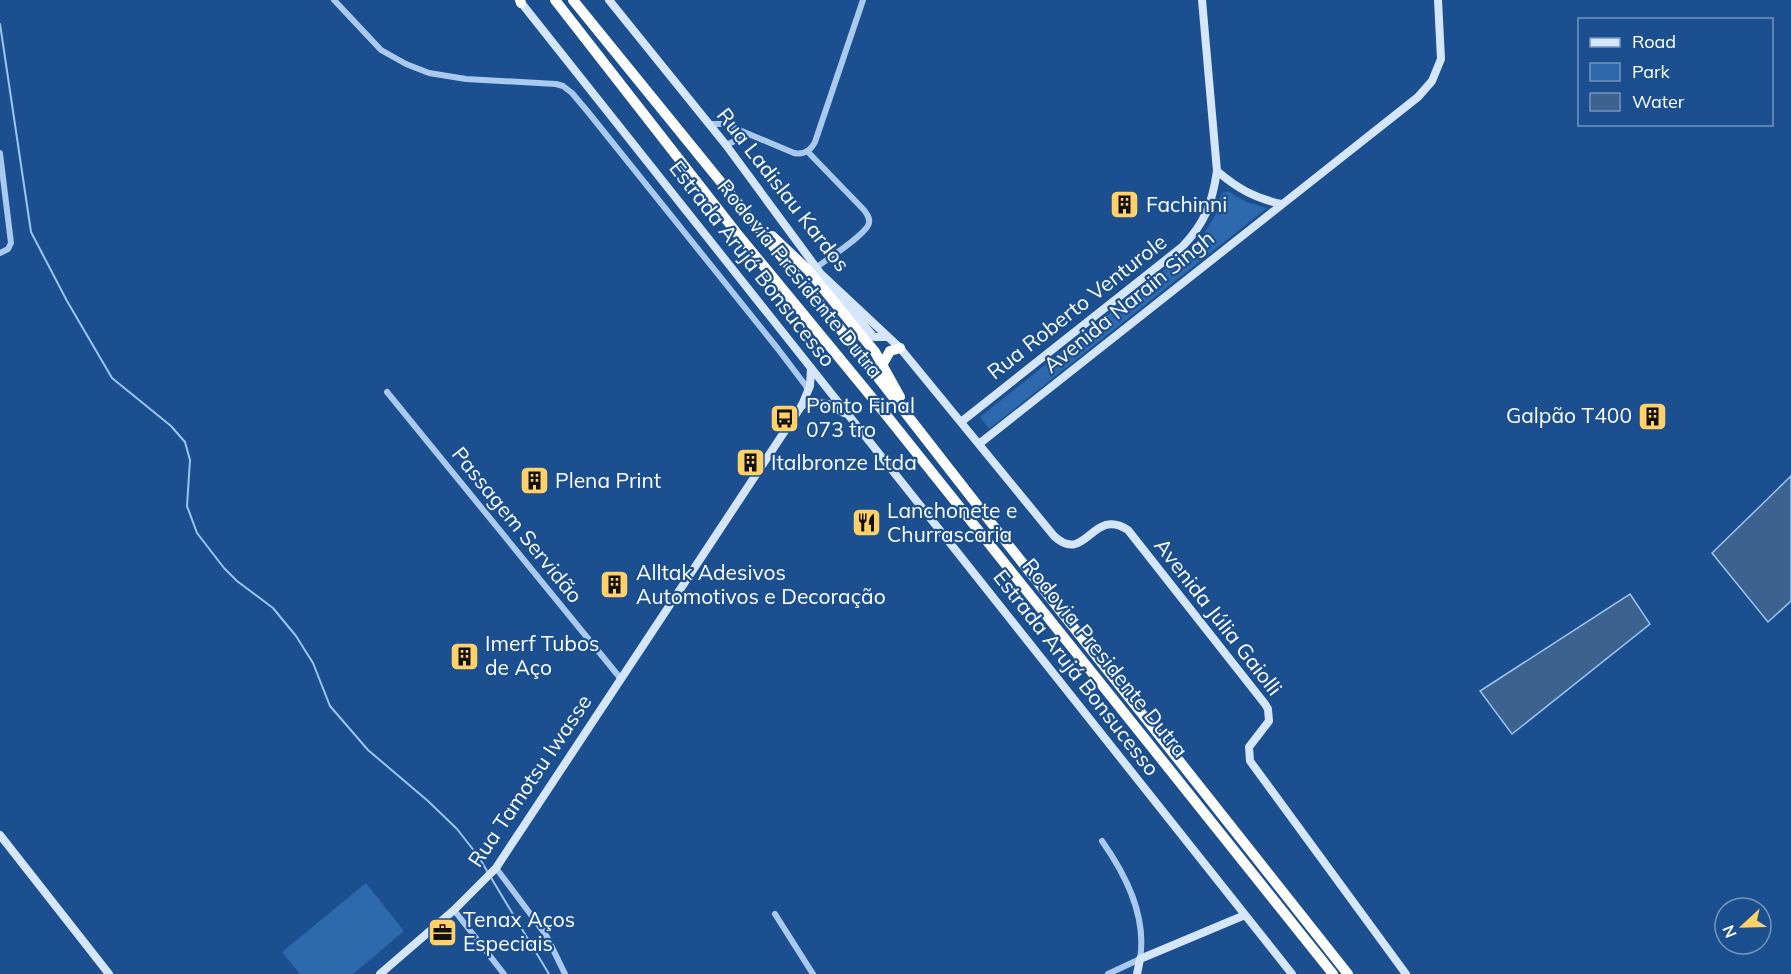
<svg xmlns="http://www.w3.org/2000/svg" width="1791" height="974" viewBox="0 0 1791 974" font-family="Mulish,sans-serif">
<style>
.green{fill:#2e69ad}
.water{fill:#3c6290;stroke:#9cc4f0;stroke-width:1.5}
.lines{fill:none;stroke-linecap:round;stroke-linejoin:round}
.stream{stroke:#9cc4f0;stroke-width:2}
.street{stroke:#a9c9ee;stroke-width:6}
.secondary{stroke:#d6e6fa;stroke-width:8}
.highway{stroke:#fff;stroke-width:10}
.labels{text-anchor:middle;stroke-width:4.5;stroke-linejoin:round;paint-order:stroke}
.street-label{font-size:21px;fill:#fff;stroke:#1b4f8f}
.poi-label{font-size:21px;fill:#fff;stroke:#1b4f8f;text-anchor:start}
</style>
<rect width="100%" height="100%" fill="#1b4f8f"/>
<path class="green" d="M1228,191L1246,202L1267,208L989,429L980,417L1199,242L1216,214L1221,194Z
M366,883L404,931L353,974H300L282,952Z"/>
<path class="water" d="M1791,476V601L1768,622L1712,553Z
M1630,594L1650,624L1512,734L1480,691Z"/>
<g class="lines">
<path class="stream" d="M0,24L31,232L67,301L112,378L171,426L185,442L190,460L187,506L197,533L224,568L237,581L273,608L296,636L313,663L330,706L368,750L428,801L457,829L479,857L487,871
M490,876L549,974"/>
<path class="street" d="M334,0L381,50L406,64L429,73L466,79L556,84L563,86L572,93L588,112L778,349L806,386L808,392
M709,124H725L794,153C804,155 811,150 815,142L863,0
M726,145L748,135
M807,151L864,210C867,214 870,218 869,223C867,234 827,259 817,267
M0,153L11,243L8,249L0,253
M387,392L621,679
M1102,841C1126,875 1147,916 1140,959L1108,974
M496,868L546,935L565,974
M454,910L504,974
M775,914L813,974"/>
<path class="secondary" d="M519,0L1292,974
M609,0L726,145L821,274L900,348L1054,536C1086,566 1092,506 1128,530L1265,704L1268,709L1269,721L1249,747L1250,761L1406,974
M1217,171C1238,189 1255,198 1281,204
M831,286L874,337H887
M802,405L813,403L828,404L844,413
M961,422L1182,247C1205,223 1212,204 1217,171L1202,0
M979,444L1418,97L1432,81L1441,59L1438,0
M0,835L109,974
M380,974L454,910L496,868L802,405L810,386L811,368
M1137,974L1140,959L1245,915"/>
<path class="highway" d="M520,0L521,3
M555,0L739,236L883,411L1333,974
M573,0L837,325L1010,547L1348,974
M772,236L808,270L875,352L900,397
M882,365L890,351L900,348"/>
</g>
<defs>
<symbol id="building-square" viewBox="-11 -11 22 22"><rect x="-9" y="-9" width="18" height="18" rx="4" fill="#ffd166" stroke="#1b4f8f"/><path d="M-4-6H4V6H1V3H-1V6H-4ZM-2.5-4.3h1.7v1.8h-1.7ZM.8-4.3h1.7v1.8H.8ZM-2.5-1h1.7V.8h-1.7ZM.8-1h1.7V.8H.8Z" fill="#111"/></symbol>
<symbol id="bus-square" viewBox="-11 -11 22 22"><rect x="-9" y="-9" width="18" height="18" rx="4" fill="#ffd166" stroke="#1b4f8f"/><path d="M-5-6H5V4H4V6H2V4H-2V6H-4V4H-5ZM-3.5-4V0h7V-4ZM-3.5 1.2v1.5H-2V1.2ZM2 1.2v1.5H3.5V1.2Z" fill="#111"/></symbol>
<symbol id="restaurant-square" viewBox="-11 -11 22 22"><rect x="-9" y="-9" width="18" height="18" rx="4" fill="#ffd166" stroke="#1b4f8f"/><path d="M-5-6h1v4h1v-4h1v4h1v-4h1v5L-1.5 .5V6h-2V.5L-5-1ZM5-6V6H3V1.5H1.5Q1.5-4 5-6Z" fill="#111"/></symbol>
<symbol id="office-square" viewBox="-11 -11 22 22"><rect x="-9" y="-9" width="18" height="18" rx="4" fill="#ffd166" stroke="#1b4f8f"/><path d="M-6-3h4V-5.5h4V-3h4V5H-6ZM-1-4.5V-3h2v-1.5ZM-6 0V1H6V0Z" fill="#111"/></symbol>
</defs>
<g fill-rule="evenodd">
<use href="#building-square" x="1108" y="188" width="33" height="33"/>
<use href="#building-square" x="1636" y="400" width="33" height="33"/>
<use href="#bus-square" x="768" y="402" width="33" height="33"/>
<use href="#building-square" x="734" y="446" width="33" height="33"/>
<use href="#building-square" x="518" y="464" width="33" height="33"/>
<use href="#restaurant-square" x="850" y="506" width="33" height="33"/>
<use href="#building-square" x="598" y="568" width="33" height="33"/>
<use href="#building-square" x="448" y="640" width="33" height="33"/>
<use href="#office-square" x="426" y="916" width="33" height="33"/>
</g>
<g class="labels">
<g class="street-label">
<text transform="translate(783 190) rotate(52)" y="7">Rua Ladislau Kardos</text>
<text transform="translate(752 264) rotate(52)" y="7">Estrada Arujá Bonsucesso</text>
<text transform="translate(800 279) rotate(51)" y="7">Rodovia Presidente Dutra</text>
<text transform="translate(1129 302) rotate(-39)" y="7">Avenida Narain Singh</text>
<text transform="translate(1077 307) rotate(-38)" y="7">Rua Roberto Venturole</text>
<text transform="translate(517 525) rotate(51)" y="7">Passagem Servidão</text>
<text transform="translate(1218 617) rotate(52)" y="7">Avenida Júlia Gaiolli</text>
<text transform="translate(1105 658) rotate(51)" y="7">Rodovia Presidente Dutra</text>
<text transform="translate(1076 673) rotate(52)" y="7">Estrada Arujá Bonsucesso</text>
<text transform="translate(530 781) rotate(-56)" y="7">Rua Tamotsu Iwasse</text>
</g>
<g class="poi-label">
<text x="1146" y="212">Fachinni</text>
<text x="806" y="413">Ponto Final<tspan x="806" dy="24">073 tro</tspan></text>
<text x="1632" y="423" text-anchor="end">Galpão T400</text>
<text x="771" y="470">Italbronze Ltda</text>
<text x="555" y="488">Plena Print</text>
<text x="887" y="518">Lanchonete e<tspan x="887" dy="24">Churrascaria</tspan></text>
<text x="636" y="580">Alltak Adesivos<tspan x="636" dy="24">Automotivos e Decoração</tspan></text>
<text x="485" y="651">Imerf Tubos<tspan x="485" dy="24">de Aço</tspan></text>
<text x="463" y="927">Tenax Aços<tspan x="463" dy="24">Especiais</tspan></text>
</g>
</g>
<rect x="1578" y="18" width="195" height="108" fill="#1b4f8f" stroke="#7695bc" stroke-width="1.5"/>
<rect x="1590" y="38" width="30" height="9" fill="#d6e6fa" stroke="#7695bc" stroke-width="1.5"/>
<text x="1632" y="48" font-size="18" fill="#ffffff">Road</text>
<rect x="1590" y="63" width="30" height="18" fill="#2e69ad" stroke="#7695bc" stroke-width="1.5"/>
<text x="1632" y="78" font-size="18" fill="#ffffff">Park</text>
<rect x="1590" y="93" width="30" height="18" fill="#3c6290" stroke="#7695bc" stroke-width="1.5"/>
<text x="1632" y="108" font-size="18" fill="#ffffff">Water</text>
<g transform="translate(1743 926) rotate(248)"><circle r="28" fill="#1b4f8f" stroke="#7695bc" stroke-width="1.5"/>
<path d="M0-4.5L10 22L0 15L-10 22Z" fill="#ffd166"/>
<text y="-9" font-size="16" font-weight="bold" text-anchor="middle" fill="#ffffff">N</text>
</g>
</svg>
